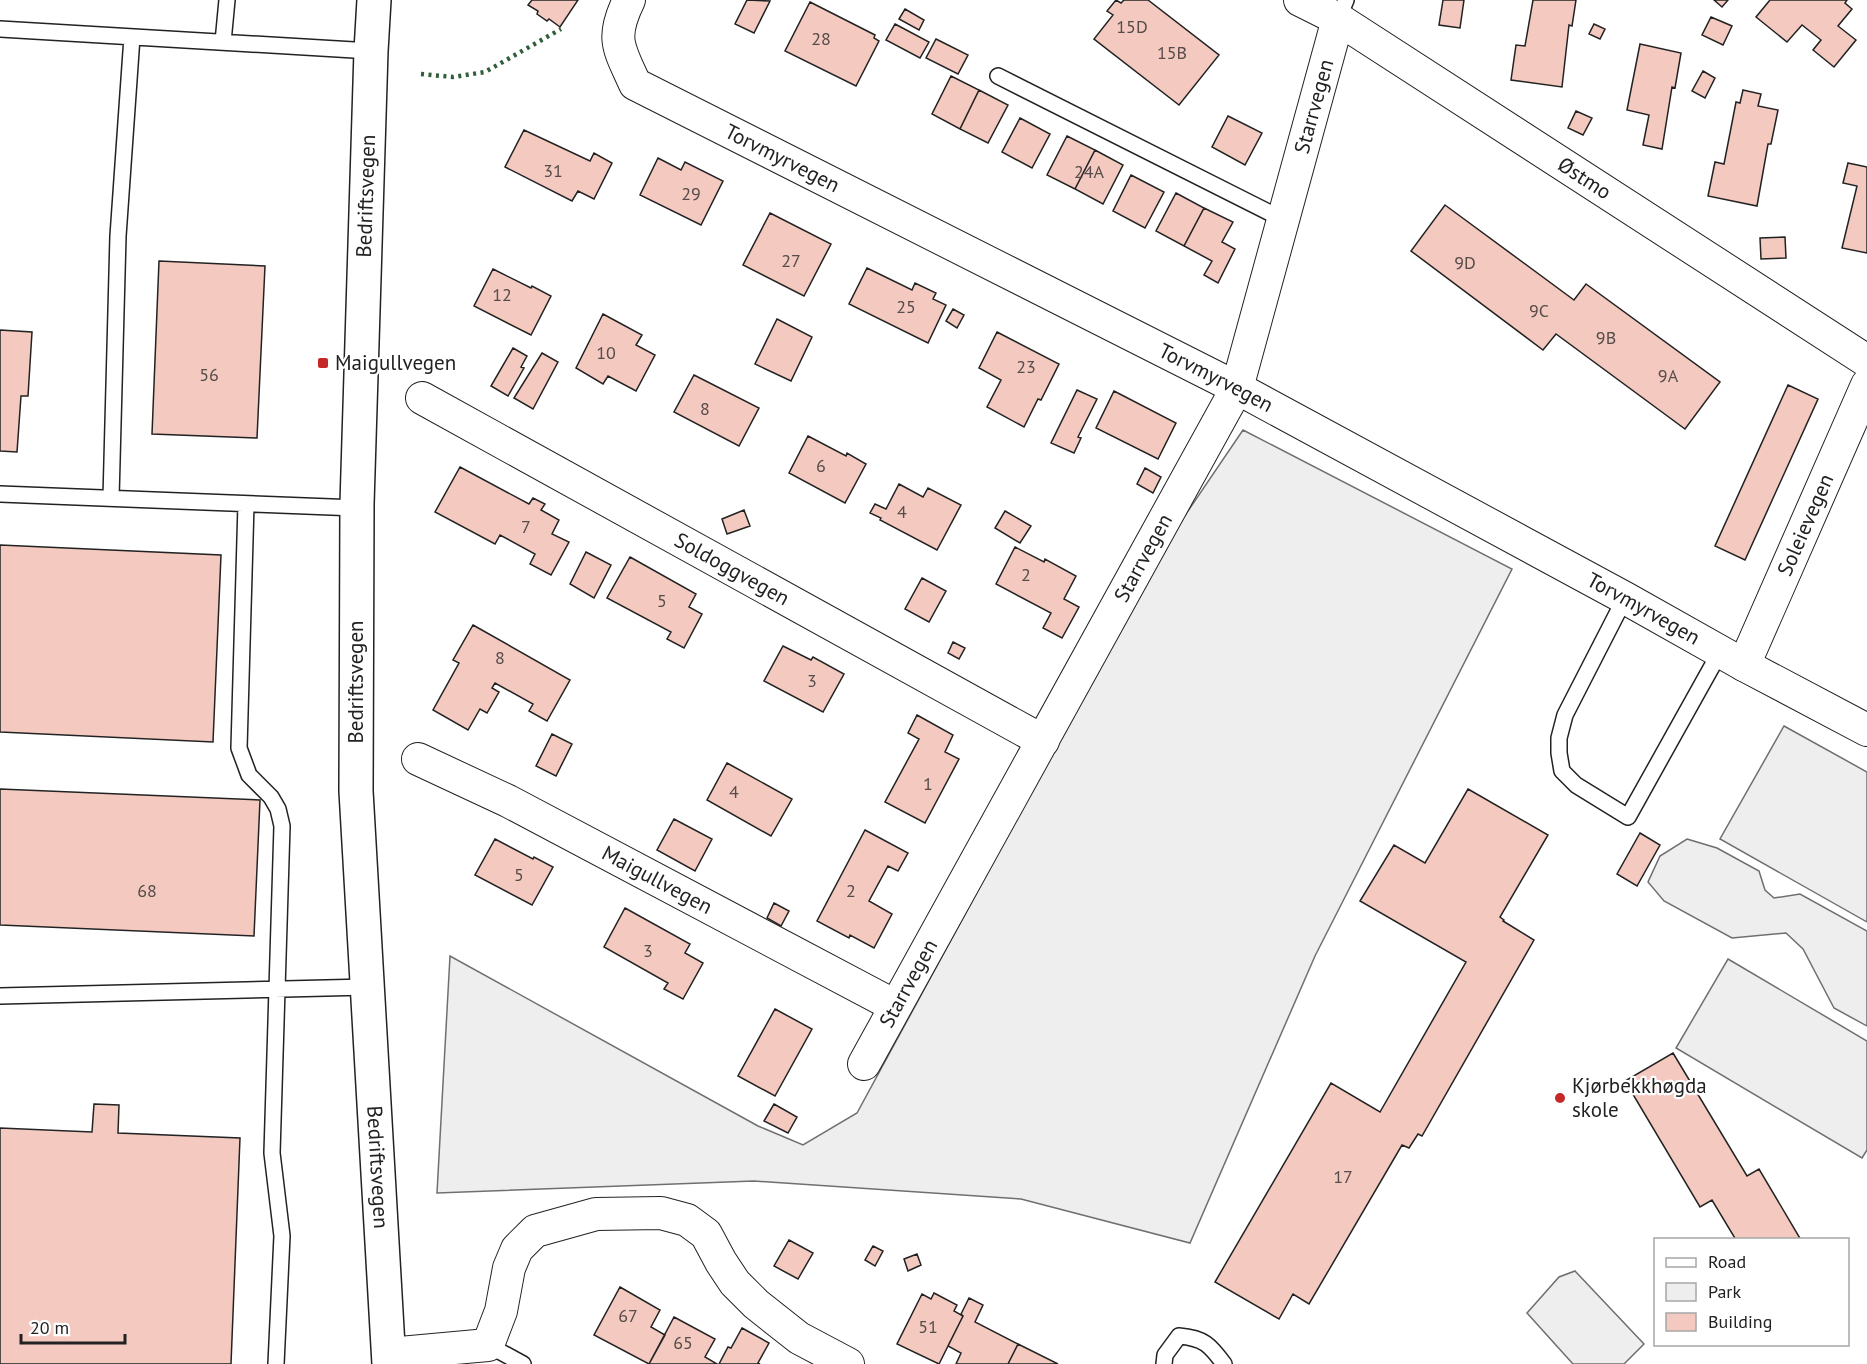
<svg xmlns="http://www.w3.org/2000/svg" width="1867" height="1364" viewBox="0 0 1867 1364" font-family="'PT Sans',sans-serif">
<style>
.green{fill:#eee;stroke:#6f6f6f;stroke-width:1.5}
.building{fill:#f3c9c0;stroke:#222;stroke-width:1.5}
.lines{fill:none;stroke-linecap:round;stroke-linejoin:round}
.service-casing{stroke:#222;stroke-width:18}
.minor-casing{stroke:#222;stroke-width:34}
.tertiary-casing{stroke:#222;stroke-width:36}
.service{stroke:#fff;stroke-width:15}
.minor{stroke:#fff;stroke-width:32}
.tertiary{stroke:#fff;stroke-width:33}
.hedge{stroke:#2f5e38;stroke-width:4.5;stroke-dasharray:3 4.5;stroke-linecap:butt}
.poi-dot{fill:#c62828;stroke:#fff;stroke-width:2}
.labels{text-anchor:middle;stroke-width:4.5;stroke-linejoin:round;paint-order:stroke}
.number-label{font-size:18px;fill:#564c4a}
.street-label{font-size:21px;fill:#222;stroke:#fff}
.poi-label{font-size:21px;fill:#222;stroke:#fff;text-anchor:start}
</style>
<rect width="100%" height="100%" fill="#fff"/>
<path class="green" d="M1243,430L1512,569L1315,956L1190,1243L1021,1199L754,1181L437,1193L450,956L758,1126L803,1145L857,1113L1169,539Z
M1784,726L1867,772V922L1720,839Z
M1687,839L1717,848L1759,871L1765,890L1774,898L1800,894L1867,931V1026L1834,1008L1803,949L1786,933L1732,938L1664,901L1648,882L1660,856Z
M1728,959L1867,1041V1150L1862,1158L1676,1048Z
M1575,1271L1644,1344L1624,1364H1573L1527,1313L1559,1277Z"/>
<path class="building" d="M532,0H578L560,27L549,19L547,21L537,14L538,11L528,5Z
M747,0L770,1L754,33L735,24Z
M1116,0L1121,3L1124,0H1148L1219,55L1179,105L1094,39L1113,15L1107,11Z
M1443,0H1464L1460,28L1439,25Z
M1533,0H1576L1572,26L1569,25L1562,87L1511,80L1516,45L1525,46Z
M1714,0H1728L1722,7Z
M1770,0H1847L1845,3L1852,9L1838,26L1856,40L1834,67L1813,50L1821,40L1802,25L1787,42L1756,17Z
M810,2L875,35L874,38L879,41L856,86L785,51Z
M905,9L924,20L919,30L899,19Z
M1711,17L1732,26L1723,45L1702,35Z
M895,24L929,42L920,58L886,40Z
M1594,24L1605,29L1600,39L1589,34Z
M936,39L968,55L958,74L926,58Z
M1640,44L1681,53L1675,88L1672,87L1662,149L1643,145L1649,115L1627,110Z
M1703,71L1715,78L1705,98L1692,91Z
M951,76L979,90L960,129L932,114Z
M979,90L1008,105L988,143L960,129Z
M1743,90L1761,94L1758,106L1778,110L1771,144H1768L1757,206L1708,196L1715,162L1724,164L1736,102L1740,103Z
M1576,111L1592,118L1583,135L1568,128Z
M1228,116L1262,133L1245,165L1212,147Z
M1020,118L1050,134L1032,168L1002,152Z
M524,130L590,161L594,153L612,163L594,199L578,191L572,201L505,167Z
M1067,136L1095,150L1075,189L1047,175Z
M1095,150L1123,165L1103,204L1075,189Z
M658,158L681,170L685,162L723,181L701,225L640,195Z
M1848,163L1867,167V253L1842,248L1857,186L1843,183Z
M1131,175L1164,192L1145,228L1113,211Z
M1176,193L1204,208L1184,246L1156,231Z
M1445,205L1574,300L1586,284L1720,382L1685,429L1556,334L1543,350L1411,251Z
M1204,208L1233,222L1222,242L1235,249L1218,283L1204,275L1212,261L1184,246Z
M770,213L831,244L804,296L743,265Z
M1785,237L1786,258L1761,259L1760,238Z
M159,261L265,266L257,438L152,434Z
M867,268L912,290L915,283L936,293L933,299L946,305L928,343L849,304Z
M493,269L531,288L532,286L551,296L531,335L474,306Z
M953,309L964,315L957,328L946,321Z
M603,314L642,335L636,345L655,355L636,391L608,376L603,384L576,368Z
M777,319L812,337L791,381L755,364Z
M0,330L32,332L28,396H21L17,452L0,451Z
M997,332L1059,364L1041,400L1038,399L1024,427L987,407L1001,380L979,368Z
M513,348L527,356L521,367L524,368L508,396L491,386Z
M542,353L558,362L533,409L514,398Z
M694,375L759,408L739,446L674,412Z
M1788,385L1818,399L1745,560L1715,546Z
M1077,390L1097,399L1078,437L1081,438L1074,453L1051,443Z
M1114,391L1176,423L1158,459L1096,428Z
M808,436L846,456L847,453L866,464L845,503L789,473Z
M460,467L529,504L533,498L545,504L541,510L559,520L552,534L569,542L551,575L530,564L535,554L500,535L495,544L435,512Z
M1145,468L1161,477L1153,493L1137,484Z
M899,484L923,497L928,488L961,505L937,550L880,520L881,518L870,513L875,504L886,509Z
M744,510L750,526L727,534L722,519Z
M1005,511L1031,526L1020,543L995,528Z
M0,545L221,555L213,742L0,732Z
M1015,547L1044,562L1045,559L1076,576L1064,599L1079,607L1062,638L1043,628L1051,613L996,584Z
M586,552L611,565L594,598L570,584Z
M630,557L696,594L689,607L702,614L684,648L667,639L671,632L607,598Z
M922,578L946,591L929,622L905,609Z
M473,625L570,680L547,721L529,711L533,704L495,683L492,688L499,692L487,713L480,709L468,730L433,710L459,663L453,660Z
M953,642L965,648L959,659L948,653Z
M783,646L811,660L813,657L844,674L823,712L764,681Z
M917,715L953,735L945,752L959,759L925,823L885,802L919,739L908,733Z
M552,734L572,744L556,776L536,766Z
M727,763L792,799L771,836L707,800Z
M0,789L260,800L254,936L0,925Z
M1468,789L1548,835L1500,917L1504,920L1503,921L1534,940L1422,1136L1418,1134L1409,1148L1402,1145L1309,1304L1293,1294L1279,1319L1215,1282L1331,1083L1380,1112L1466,962L1360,901L1394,845L1425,863Z
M674,819L712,839L695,871L657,850Z
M865,830L908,853L898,871L888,866L869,901L892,914L874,948L850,935L849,938L817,921Z
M1640,833L1660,845L1637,886L1617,874Z
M495,839L533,859L534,857L553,867L532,905L475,875Z
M774,903L789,911L781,926L767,918Z
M625,908L690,944L685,953L703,963L683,999L664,989L668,983L604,947Z
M775,1009L812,1029L775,1096L738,1076Z
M1673,1053L1747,1176L1759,1169L1801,1240H1736L1712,1200L1700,1207L1625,1081Z
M94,1104L119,1105L118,1133L240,1138L231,1364H0V1128L92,1132Z
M774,1104L797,1117L788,1133L764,1121Z
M789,1240L813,1253L798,1279L774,1266Z
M873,1246L883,1251L875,1266L865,1260Z
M917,1254L921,1265L908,1271L904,1259Z
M620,1287L660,1310L651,1327L665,1335L649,1364L594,1335Z
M934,1293L957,1305L954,1311L963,1316L939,1364L897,1344L922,1294L931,1299Z
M969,1298L983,1305L975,1322L1018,1344L1008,1364H956L961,1353L948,1346L963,1316L961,1314Z
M674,1317L715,1339L705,1357L717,1364H649Z
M742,1328L769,1343L758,1363L760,1364H719L728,1347L731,1348Z
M1018,1344L1058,1364H1008Z"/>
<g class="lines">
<defs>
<path id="service" d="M1338,19L1346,0
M0,29L371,51
M223,42L227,0
M998,76L1284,220
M0,494L357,508
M111,498L118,236L132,37
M246,504L239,748L249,775L271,797L278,809L282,826L272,1153L282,1236L276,1364
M1625,598L1565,715L1559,738V753L1562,771L1576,785L1628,817L1720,652
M0,996L367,987
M488,1345L523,1364
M1164,1364L1165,1355L1179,1336C1204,1338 1210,1345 1224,1364"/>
<g id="minor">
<path id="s1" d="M629,0C610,39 619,48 635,84L1237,388L1625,598L1744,665L1867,730"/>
<path id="s2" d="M1300,0L1338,19L1867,361"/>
<path id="s3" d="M422,398L1043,741"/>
<path id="s4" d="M1744,665L1867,385"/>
<path id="s5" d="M418,759L508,801L895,1006"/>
<path id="s6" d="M864,1064L1237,388L1338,19"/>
<path d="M389,1354L488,1345L501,1311L509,1268L517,1249L535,1231L596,1214L661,1213L687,1220L706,1234L721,1262L735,1283L756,1304L799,1338L848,1364"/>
</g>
<g id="tertiary">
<path id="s7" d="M374,0L371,51L357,504L356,791L389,1364"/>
</g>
</defs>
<use href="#service" class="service-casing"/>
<use href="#minor" class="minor-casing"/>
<use href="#tertiary" class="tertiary-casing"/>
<use href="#service" class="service"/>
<use href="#minor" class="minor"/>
<use href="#tertiary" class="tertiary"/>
<path class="hedge" d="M421,74L453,77L485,72L561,29"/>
</g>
<g class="poi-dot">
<rect x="317" y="357" width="12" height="12" rx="3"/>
<circle cx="1560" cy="1098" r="6"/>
</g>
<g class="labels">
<g class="number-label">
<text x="1132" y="33">15D</text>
<text x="821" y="45">28</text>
<text x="1172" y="59">15B</text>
<text x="553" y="177">31</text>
<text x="1089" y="178">24A</text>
<text x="691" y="200">29</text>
<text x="791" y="267">27</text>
<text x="1465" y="269">9D</text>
<text x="502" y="301">12</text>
<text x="906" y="313">25</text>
<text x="1539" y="317">9C</text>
<text x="1606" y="344">9B</text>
<text x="606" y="359">10</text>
<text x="1026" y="373">23</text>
<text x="209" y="381">56</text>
<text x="1668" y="382">9A</text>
<text x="705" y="415">8</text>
<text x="821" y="472">6</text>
<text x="902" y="518">4</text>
<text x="526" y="533">7</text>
<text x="1026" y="581">2</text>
<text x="662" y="607">5</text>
<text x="500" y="664">8</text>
<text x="812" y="687">3</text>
<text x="928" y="790">1</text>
<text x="734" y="798">4</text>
<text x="519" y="881">5</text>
<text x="147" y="897">68</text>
<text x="851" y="897">2</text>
<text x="648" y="957">3</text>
<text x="1343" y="1183">17</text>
<text x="628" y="1322">67</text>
<text x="928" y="1333">51</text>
<text x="683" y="1349">65</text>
</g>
<g class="street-label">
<text dy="7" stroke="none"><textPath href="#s6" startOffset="1064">Starrvegen</textPath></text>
<text dy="7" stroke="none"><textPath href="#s1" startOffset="254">Torvmyrvegen</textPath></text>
<text dy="7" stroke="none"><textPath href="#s2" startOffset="336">Østmo</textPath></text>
<text transform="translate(366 196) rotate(-88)" y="7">Bedriftsvegen</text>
<text dy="7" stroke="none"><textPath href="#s1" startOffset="740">Torvmyrvegen</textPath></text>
<text dy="7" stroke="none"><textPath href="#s4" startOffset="153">Soleievegen</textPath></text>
<text dy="7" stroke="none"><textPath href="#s6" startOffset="578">Starrvegen</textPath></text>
<text dy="7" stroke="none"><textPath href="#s3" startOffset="354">Soldoggvegen</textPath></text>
<text dy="7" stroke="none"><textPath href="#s1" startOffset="1226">Torvmyrvegen</textPath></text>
<text transform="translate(356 682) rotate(-90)" y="7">Bedriftsvegen</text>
<text dy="7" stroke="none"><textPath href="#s5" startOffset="268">Maigullvegen</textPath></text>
<text dy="7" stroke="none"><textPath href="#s6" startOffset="92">Starrvegen</textPath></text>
<text dy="7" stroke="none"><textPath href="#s7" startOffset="1168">Bedriftsvegen</textPath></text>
</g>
<g class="poi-label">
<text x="335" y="370">Maigullvegen</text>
<text x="1572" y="1093">Kjørbekkhøgda<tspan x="1572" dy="24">skole</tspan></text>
</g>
</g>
<rect x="1654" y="1238" width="195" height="108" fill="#ffffff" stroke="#a7a7a7" stroke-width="1.5"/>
<rect x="1666" y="1258" width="30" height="9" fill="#ffffff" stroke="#a7a7a7" stroke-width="1.5"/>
<text x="1708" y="1268" font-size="18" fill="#222222">Road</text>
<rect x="1666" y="1283" width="30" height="18" fill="#eeeeee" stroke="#a7a7a7" stroke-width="1.5"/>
<text x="1708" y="1298" font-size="18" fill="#222222">Park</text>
<rect x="1666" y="1313" width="30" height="18" fill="#f3c9c0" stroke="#a7a7a7" stroke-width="1.5"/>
<text x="1708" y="1328" font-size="18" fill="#222222">Building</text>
<path d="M21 1334v9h104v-9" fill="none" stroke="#222222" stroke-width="3"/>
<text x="30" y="1334" font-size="18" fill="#222222" stroke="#ffffff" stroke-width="4.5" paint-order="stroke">20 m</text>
</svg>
